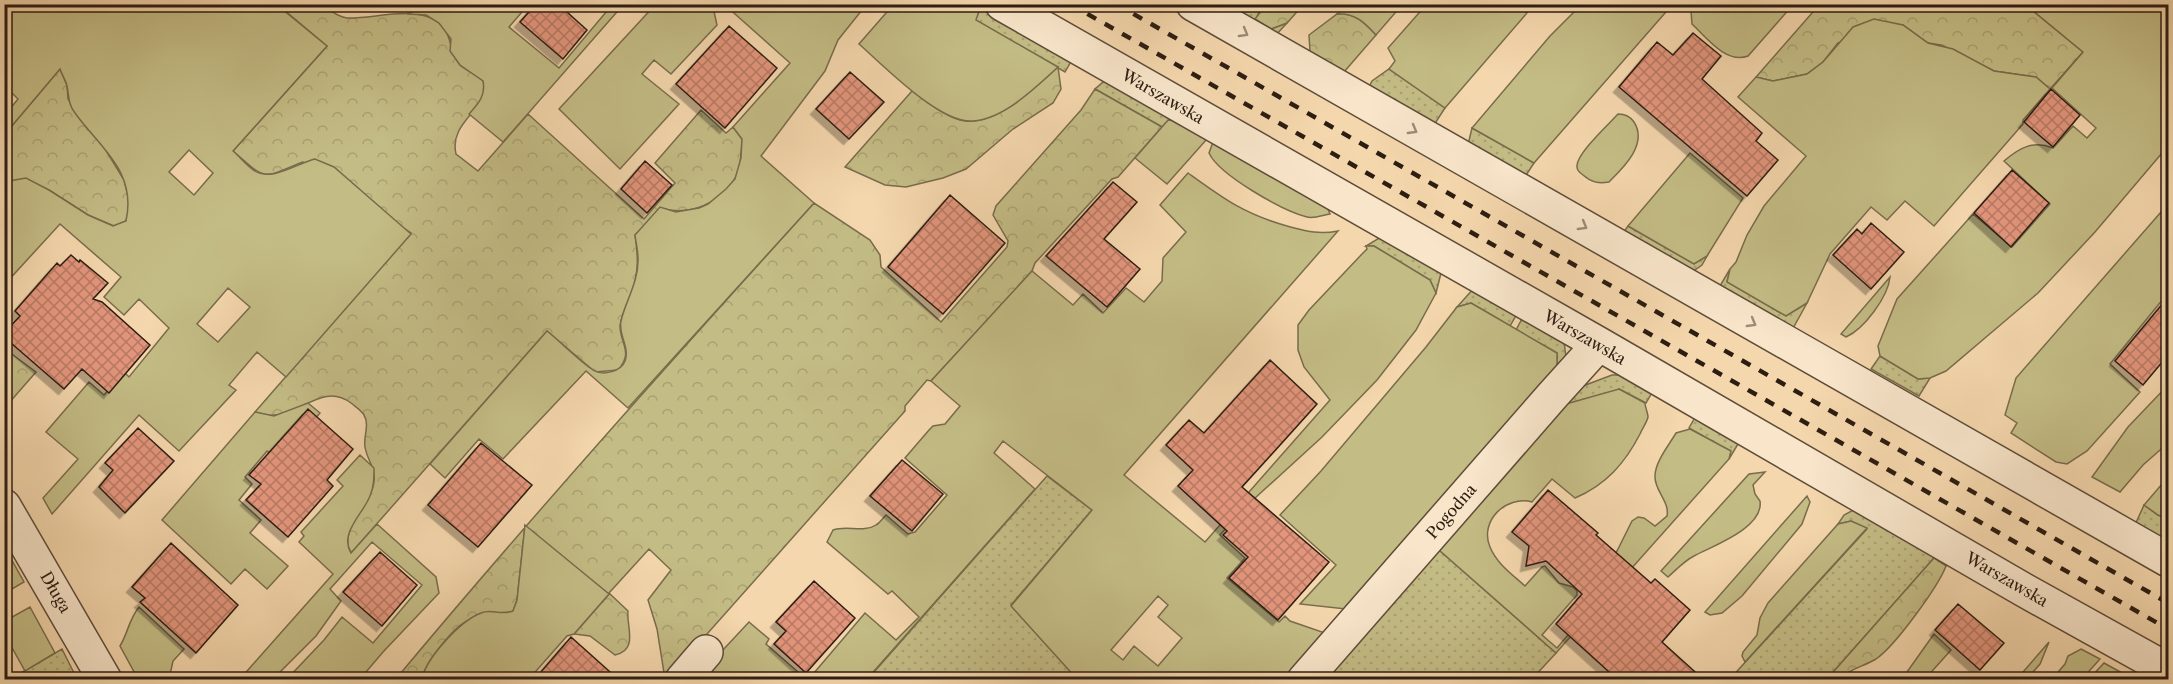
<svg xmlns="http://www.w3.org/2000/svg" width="2173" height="684" viewBox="0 0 2173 684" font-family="'Libre Caslon Text',serif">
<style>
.grass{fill:url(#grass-dots);stroke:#786c4c;stroke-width:1.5}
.forest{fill:url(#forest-crowns);stroke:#786c4c;stroke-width:1.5}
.garden{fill:#c4bc85;stroke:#786c4c;stroke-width:1.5;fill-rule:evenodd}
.building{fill:url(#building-cross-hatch);stroke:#2c1d12;stroke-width:1.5;filter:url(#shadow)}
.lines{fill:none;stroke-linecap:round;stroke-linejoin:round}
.minor-casing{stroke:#5e4c39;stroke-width:36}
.minor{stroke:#f8e5ca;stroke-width:33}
.rail{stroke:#2c1d12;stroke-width:4.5;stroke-dasharray:10 10;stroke-linecap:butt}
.oneway{stroke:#9c8b77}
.labels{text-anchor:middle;stroke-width:4.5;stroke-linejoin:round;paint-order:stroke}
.street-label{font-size:16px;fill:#2c1d12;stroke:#f8e5ca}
</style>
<defs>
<pattern id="grass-dots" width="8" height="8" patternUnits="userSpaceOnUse" patternTransform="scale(1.5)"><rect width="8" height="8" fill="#c4bc85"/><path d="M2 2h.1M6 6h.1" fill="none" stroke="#a9a172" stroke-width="1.8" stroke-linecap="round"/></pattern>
<pattern id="forest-crowns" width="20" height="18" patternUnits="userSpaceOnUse" patternTransform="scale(1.5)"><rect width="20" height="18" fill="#c4bc85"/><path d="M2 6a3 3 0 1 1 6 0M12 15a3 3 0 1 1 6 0" fill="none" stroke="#a9a172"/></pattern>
<pattern id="building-cross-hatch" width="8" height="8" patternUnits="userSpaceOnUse" patternTransform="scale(1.5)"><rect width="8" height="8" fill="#e2957b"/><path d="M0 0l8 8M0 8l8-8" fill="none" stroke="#b77963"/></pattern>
<filter id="shadow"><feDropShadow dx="-5.5" dy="5.5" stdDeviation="0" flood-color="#0004"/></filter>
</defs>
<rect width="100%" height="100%" fill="#f5d7ad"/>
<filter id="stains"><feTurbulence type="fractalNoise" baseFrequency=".00333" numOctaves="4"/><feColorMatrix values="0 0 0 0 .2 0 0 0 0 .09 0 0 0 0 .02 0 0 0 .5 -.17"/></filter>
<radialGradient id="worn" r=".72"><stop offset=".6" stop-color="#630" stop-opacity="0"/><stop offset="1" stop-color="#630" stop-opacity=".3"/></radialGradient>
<path class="grass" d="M968,5H978L1073,58L1065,72L975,20L979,11Z
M1215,5H1246L1259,12L1256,19L1271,29L1287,23L1274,37Z
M1389,69L1445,108L1432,128L1367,91L1372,81Z
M1108,78L1207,139L1170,119L1162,127L1095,89Z
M1472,128L1534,163L1523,180L1467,149Z
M1628,226L1694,264L1707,256L1702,265L1689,274L1621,236Z
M1384,235L1442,269L1436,293L1430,280L1374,246H1366Z
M1730,269L1727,282L1786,316L1807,303L1791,332L1717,291Z
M1475,287L1518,312L1510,326L1471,303L1457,307Z
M1524,315L1564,342L1566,357L1557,368V353L1516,330Z
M1880,356L1918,379L1930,378L1919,396L1871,369Z
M1612,375H1624L1654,389L1646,403L1619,389L1439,550L1556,653L1532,679L1321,680L1583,386Z
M1697,414L1741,439L1729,459L1730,451L1689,428Z
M1047,476L1092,510L1011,605L1077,679L867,680Z
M2144,505L2158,515L2168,519V542L2134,527Z
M1859,507L1949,559L1946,566L1934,558L1827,679L1729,680L1867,529L1851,521L1838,524L1844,515Z
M62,649L77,679L11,680L12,678Z"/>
<path class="forest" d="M277,4C290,5 306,2 318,5C328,7 336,17 347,18C374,19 415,5 438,22C453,33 448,51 460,65C468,73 486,75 485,89C483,111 449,124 456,154L478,171L528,114L644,219L675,183L655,163L701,110L726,133L733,127L742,139C741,153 741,169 734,180C719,204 691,215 664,209L635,235C638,255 639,272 632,291C628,302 621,315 620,326C620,344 634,352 618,370L595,372L547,331L351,553C337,530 371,506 374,482C376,468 367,460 365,447C363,437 370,425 364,415C361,410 356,407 351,403C323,382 301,415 273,415C268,416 261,413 255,412L411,233L303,162C261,179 267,181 233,151L327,46Z
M1266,5V4L1303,5L1287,23L1271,29L1255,19Z
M1819,5H2026L2083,52L2050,89L2036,77L1994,71L1941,45L1928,43L1903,25L1838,43L1823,62L1807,74L1773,81L1756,77Z
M1347,13L1364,21L1376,35L1344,72L1310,52L1309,35L1337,14Z
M1058,67L1061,89L1053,103L1013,129L966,169L943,178L906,187L885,185L845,167L912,91C926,101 943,115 960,120C994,129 1035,88 1058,67Z
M60,69L67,85L68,99L88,128L104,147L124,180L130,204L126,221L114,226L88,215L49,190L5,185V134Z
M1095,89L1162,127L1118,177L1112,179L1035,263L1032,271L931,381L927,380L905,406V411L667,679H665L657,629L648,600L671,570L649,549L609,593L628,611C626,626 639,650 615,655L590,636L574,634L609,594L525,526L517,600L513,611C499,616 482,613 467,621C452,629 425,663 422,679L395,680C531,517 672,360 814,203L870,240L880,255L881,267L941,322L1007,247L1008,241L993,215L996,206L1081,110Z
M5,349L36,372L8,404V407L5,411Z
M4,546L24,582L5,593H4Z
M1934,558L1946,566C1938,587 1895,646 1876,659C1863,667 1850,668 1840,679H1827Z"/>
<path class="garden" d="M1697,4H1791V7L1748,56C1726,64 1707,38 1692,24L1691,11Z
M4,5H277L327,46L233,151C240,157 247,166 255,171C271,182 298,163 315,159L334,167L411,234L286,377L257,352L229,385L236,390L179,451L139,415L52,514L43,498L78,459L46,432L89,382L104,395L124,372L129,377L169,328L139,299L124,315L104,297L121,277L60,224L5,284L4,185L9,181L26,178L49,190L88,215L113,226L126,221C137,171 100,148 75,113C68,104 69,96 67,86C66,81 62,75 60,69L5,134V115L18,99L5,86ZM189,150L213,173L194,195L169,172ZM228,288L250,307L218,342L197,324Z
M429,5H528L509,27L559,68L612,5H623L503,142L469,114C478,104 486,96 483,81L460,65L450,51L451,39L439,23L426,15L407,14Z
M655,5H716L713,7L717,25L671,74L654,60L642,74L679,104L620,169L559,109Z
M727,5H866L838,40L825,71L761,156L814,203L628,408L586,371L503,459L479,439L445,478L430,464L547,331C562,343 577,359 593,370C602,376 621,372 625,361C630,347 618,335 621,321C626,300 639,281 638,258C638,251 636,243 635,235L660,207L676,212L699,208L708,204L726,189L735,179L741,158L742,139L733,127L790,63L726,6Z
M893,5H968L979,11L976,20L1058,67C1036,87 1004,119 973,121C940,124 883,65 859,44Z
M1349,5V4L1402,5L1376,35C1364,22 1355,13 1337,14Z
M1426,5H1516L1527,13L1445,108L1389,69L1395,61L1388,48Z
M1581,5H1672L1534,163L1472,128L1550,36Z
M2026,5H2168V146L2095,232L2038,293L1946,371L1930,378L1918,379L1880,356L1878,346L1897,299L1973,214L2012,247L2050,204L2004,161C2019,148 2033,140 2053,148L2073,126L2087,138L2096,128L2052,88L2083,52Z
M1874,19L1903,25L1928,43L1953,49L1994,71L2036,77L2050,89L2023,120V124L1934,226L1905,201L1887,220L1871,207L1830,254L1807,303L1786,316L1727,282L1730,269L1736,262L1747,235L1764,206L1806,156L1738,97L1756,77L1773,81L1807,74L1823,62L1853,27Z
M1618,114C1625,114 1630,116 1634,122C1648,144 1624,167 1609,182C1598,184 1591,182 1583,175C1580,173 1577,171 1577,167C1575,155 1609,124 1618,114Z
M1169,119L1207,139L1167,184L1135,158Z
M1213,142L1327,207L1330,214C1323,215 1314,219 1307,217C1283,211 1219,175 1209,153Z
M1690,153L1743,198L1707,256L1694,264L1628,226Z
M1188,173C1224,199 1244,214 1287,226C1306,231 1318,235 1338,231L1124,475L1205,542L1330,400L1304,367L1298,350V325L1309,310L1362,254L1367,249L1366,246H1374L1430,280L1436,293L1416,330L1377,380L1322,437L1243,509L1220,535L1245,558L1227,578L1279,622L1285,616L1290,621L1325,633L1285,679H1077L1011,606L1092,510L1003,441L994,453L1035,489L867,679L808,680L865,613L896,640L919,617L892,591L888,594L827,542L833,530C846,525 864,533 876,525C880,523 883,518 886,515L908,534L915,532L947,495L905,458L929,430L933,426L945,424L960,406L931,381L1032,271L1073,305L1083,294L1103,313L1126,288L1144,302L1162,281L1163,258L1186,232L1160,205ZM1158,596L1168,605L1158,617L1182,638L1158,666L1134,646L1123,660L1111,650Z
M2168,204V299H2163L2110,364L2140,392L2087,451L2067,464L2056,462L2011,433L2017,423L2005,415L2016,378Z
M1890,277C1888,297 1864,329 1846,337L1841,334Z
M1471,303L1557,353V368L1346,609L1300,604L1336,565L1280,515L1321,471L1426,347L1457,307Z
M2168,385V443L2143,465L2120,492L2092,477L2128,427Z
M1619,389L1645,403C1645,407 1648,413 1648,417C1647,422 1642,429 1640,434C1625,463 1606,485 1575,498L1552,479L1532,502C1506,495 1479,521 1490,547C1497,564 1512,574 1525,586L1542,567L1545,566L1559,583L1573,587L1577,591V595L1542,635L1557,648L1579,622L1587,588L1617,551L1632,521L1638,517L1644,518L1655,526L1667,516C1670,502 1654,490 1655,476C1655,462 1669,445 1676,433L1690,429L1731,451L1729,459L1556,653L1439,550L1566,404Z
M308,403L320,413L278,460L267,451L245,477L252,484L239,500L261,520L250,533L288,566L267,589L245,569L231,584L162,520L255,412L274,416Z
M360,455L374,468C374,478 374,486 370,496C363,514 339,533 351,553L377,524L436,577L439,593L383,652L360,679H287L324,640L342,617L373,643L422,585L372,542L330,589L341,601L316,636L273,679H240L333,574L299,542L304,536L301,532L343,486L337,480Z
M1765,472L1753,485L1755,494L1760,501C1764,528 1712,546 1694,556C1684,561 1676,570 1668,577L1661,571L1749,474Z
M2168,477V519L2158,515L2144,505Z
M1807,496L1810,502L1802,524L1742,596L1722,613L1710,615L1705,612Z
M1851,521L1867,528L1745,662L1742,656L1743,652L1757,635L1760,618L1768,603L1838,524Z
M525,525L609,594L574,634L567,636L529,679H422C426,658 460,621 481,613C492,608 499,616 513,611L517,600Z
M30,607L55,653L25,671L5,635V621Z
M139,607L184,649L173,661L169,679H138L120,646C128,633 129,619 139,607Z
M749,622L769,639L766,644L806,679H716L709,673L708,666Z
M1934,634L1951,650L1925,679H1902Z
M2049,642L2040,664L2027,679H2017Z
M2081,649L2100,659L2082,679H2052L2065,664L2068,656Z
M2104,663L2133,679H2089Z"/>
<path class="building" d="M536,4H558L587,30L563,59L520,22Z
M729,26L777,68L725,128L676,84Z
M1693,33L1721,56L1702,79L1762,133L1756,141L1778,160L1747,196L1619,87L1657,42L1673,55Z
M850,72L884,102L849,139L816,109Z
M2051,89L2080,115L2053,147L2024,122Z
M645,161L672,185L647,213L621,189Z
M2012,170L2049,203L2011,247L1974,213Z
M1113,182L1137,202L1104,239L1140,269L1107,307L1046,256Z
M950,195L1005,243L943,314L888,267Z
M1871,223L1904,252L1871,289L1833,255L1857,229L1862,234Z
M71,255L79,262L80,260L108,283L93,299L102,302L150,345L109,393L82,369L64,389L4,337V333L20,316L15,311L57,263L60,266Z
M2169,296V354L2143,385L2115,361Z
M1270,360L1317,404L1242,487L1329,562L1278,620L1229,578L1248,557L1223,535L1227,531L1178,486L1193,470L1166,445L1189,420L1204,433Z
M308,409L353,449L327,480L333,486L288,537L246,500L261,484L249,475Z
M138,428L174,461L125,513L99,487L113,470L105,463Z
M481,443L532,485L478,547L428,505Z
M902,460L943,494L912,531L870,496Z
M1548,490L1598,533L1596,535L1651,583L1655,579L1690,610L1662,642L1704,680H1618L1556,624L1582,594L1546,561L1526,566L1529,546L1512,532Z
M171,543L238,605L196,653L140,602L145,598L132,587Z
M380,552L417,585L382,626L343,592Z
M814,581L855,618L806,673L774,644L786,631L776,622Z
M1958,604L2004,643L1980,670L1935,630Z
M571,637L619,680H534Z"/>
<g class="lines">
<defs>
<path id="minor" d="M1002,4L1599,344L2024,590L2168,670
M1193,4L2168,560
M4,506L105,680
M682,680L706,652
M1304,680L1552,396L1599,344"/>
</defs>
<use href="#minor" class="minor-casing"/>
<use href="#minor" class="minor"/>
<path class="rail" d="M1070,4L2168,629
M1116,4L2168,603"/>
</g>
<defs><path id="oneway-chevron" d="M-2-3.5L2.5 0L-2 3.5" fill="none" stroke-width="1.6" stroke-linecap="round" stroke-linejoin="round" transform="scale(1.5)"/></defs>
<g class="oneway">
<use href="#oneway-chevron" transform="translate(1244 33) rotate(30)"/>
<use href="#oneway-chevron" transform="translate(1413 130) rotate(30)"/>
<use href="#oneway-chevron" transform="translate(1583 226) rotate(30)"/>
<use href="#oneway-chevron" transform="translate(1752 323) rotate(30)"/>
</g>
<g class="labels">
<g class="street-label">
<text transform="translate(1163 96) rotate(30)" y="6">Warszawska</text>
<text transform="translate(1585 337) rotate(30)" y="6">Warszawska</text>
<text transform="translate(1451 511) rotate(-49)" y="6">Pogodna</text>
<text transform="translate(2007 579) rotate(30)" y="6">Warszawska</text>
<text transform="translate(56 592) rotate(60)" y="6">Długa</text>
</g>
</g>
<rect width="2173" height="684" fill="none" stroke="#f5d7ad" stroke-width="24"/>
<rect x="6" y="6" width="2161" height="672" fill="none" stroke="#2c1d12" stroke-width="3"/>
<rect x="12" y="12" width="2149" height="660" fill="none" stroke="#2c1d12" stroke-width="1.5"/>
<rect width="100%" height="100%" filter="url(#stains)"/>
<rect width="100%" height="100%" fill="url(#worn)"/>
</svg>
